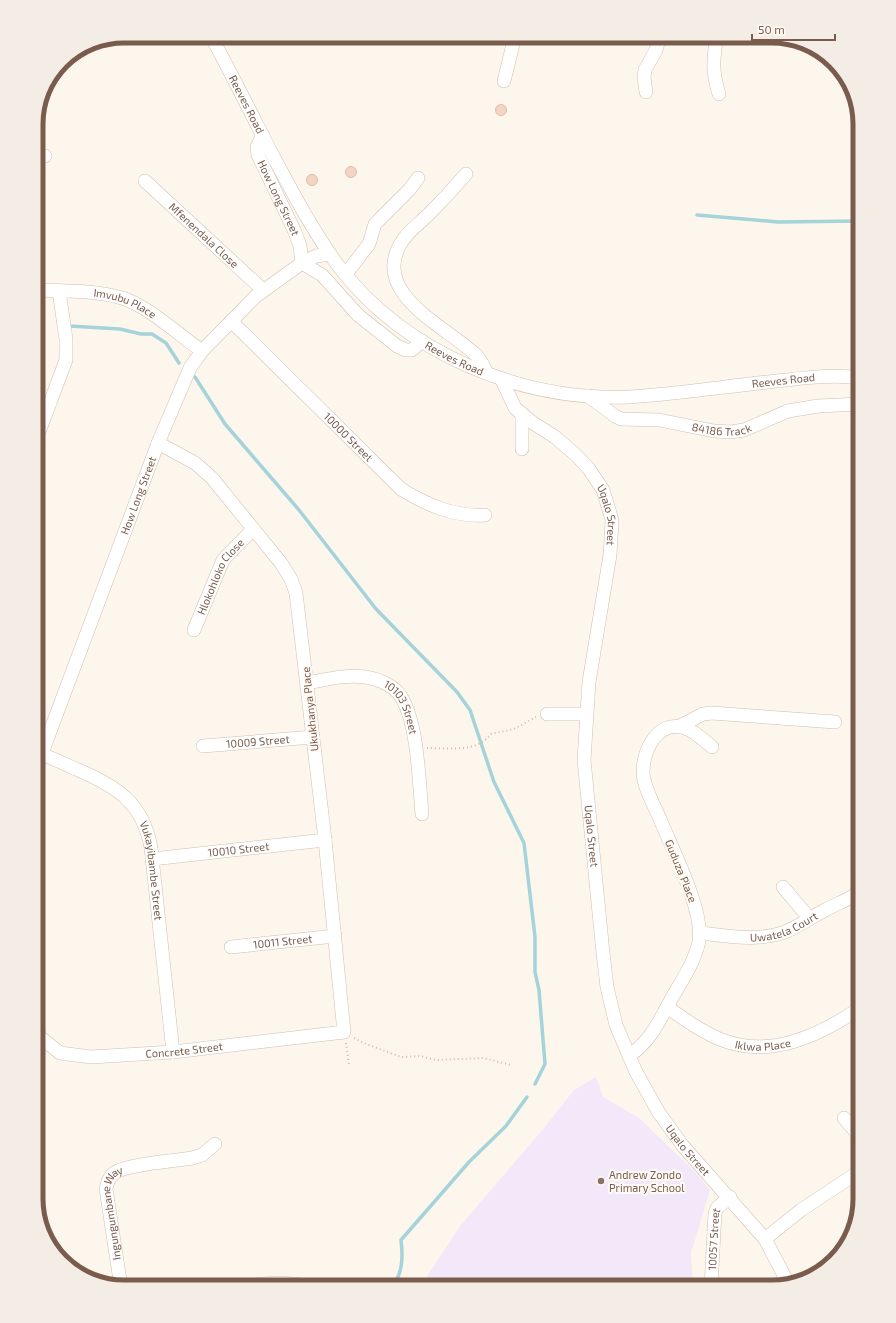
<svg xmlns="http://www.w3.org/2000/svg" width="896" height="1323" viewBox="0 0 896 1323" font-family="'Exo 2',sans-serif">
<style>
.education{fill:#f3e8fa}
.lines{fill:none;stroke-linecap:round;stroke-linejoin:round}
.stream{stroke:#a5d3da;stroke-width:3.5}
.building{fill:#f3d5c3;stroke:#e6bba3}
.minor-casing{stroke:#d1beb0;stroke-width:14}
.path{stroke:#d9b8a5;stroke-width:2;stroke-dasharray:1 3;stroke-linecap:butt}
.minor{stroke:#fff;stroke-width:13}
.education-dot{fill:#8d6e63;stroke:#fffaf3;stroke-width:1.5}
.labels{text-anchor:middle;stroke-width:4;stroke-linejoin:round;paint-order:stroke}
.street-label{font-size:11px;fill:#7a5c4d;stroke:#fffaf3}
.education-label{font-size:11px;fill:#785e54;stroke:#fffaf3;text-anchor:start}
.rim{fill:none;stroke:#7a5c4d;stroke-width:5}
</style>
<rect width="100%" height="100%" fill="#fdf6ec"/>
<path class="education" d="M596,1077L603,1097L639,1118L696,1173L710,1190L691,1253L693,1287H439L427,1276L461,1225L544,1128L574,1090Z"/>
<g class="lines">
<path class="stream" d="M697,215L778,222L860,221
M69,326L120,329L141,334H152L166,343L179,363
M195,377L225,424L299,510L376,609L457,692L470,710L494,782L524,843L535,937V972L539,990L545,1064L535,1084
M392,1287C403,1273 403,1257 401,1240L469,1162L506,1126L527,1097"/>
</g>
<path class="building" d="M495.5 110a5.5 5.5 0 1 1 11 0a5.5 5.5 0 1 1-11 0Z
M345.5 172a5.5 5.5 0 1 1 11 0a5.5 5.5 0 1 1-11 0Z
M306.5 180a5.5 5.5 0 1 1 11 0a5.5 5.5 0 1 1-11 0Z"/>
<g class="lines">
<defs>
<g id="minor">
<path id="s1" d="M211,36C232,75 252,115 272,154C293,193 313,232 340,268C407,354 521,401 629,397C678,394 728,386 777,381C805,378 833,374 860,378"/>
<path d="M717,36C713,59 712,72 719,94"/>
<path d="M504,81L515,36"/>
<path d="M646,92L644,77L645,70L656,50L660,36"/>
<path id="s2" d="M263,135L257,147L258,155L295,232L300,246L302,263"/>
<path d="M36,155L45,156"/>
<path d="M466,174C454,188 442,201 429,214C420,223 407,232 401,243C370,294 447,327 476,355C481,360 484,367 487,373"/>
<path id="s3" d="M145,181L263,290"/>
<path d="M302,263L322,275L358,315L397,346L406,350H412L422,341"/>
<path d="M346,274L369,244L375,224L410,189L418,178"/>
<path id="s4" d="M36,290C64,291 95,290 122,298C148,306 179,335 202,351"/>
<path id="s5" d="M231,321L401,489C427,505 454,517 485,515"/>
<path id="s6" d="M502,380L515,408L533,423L555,437L576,455L589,469L603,490L612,520L610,555L589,682L584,760L603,953L607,987L616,1025L636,1072L659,1113L683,1146L765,1239L788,1283"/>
<path id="s7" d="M588,396L615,416L621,419L659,420L714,431L731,432L744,430L788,411L818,406L860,404"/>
<path d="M522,414V449"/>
<path d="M36,440L66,360V339L59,291"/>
<path id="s8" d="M194,630L223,560L253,529"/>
<path id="s9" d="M307,683C325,680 346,674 365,677C379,679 396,686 403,700C418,728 419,782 422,814"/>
<path d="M547,714H586"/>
<path d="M678,727L703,714L712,713L835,722"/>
<path id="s10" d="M203,746L313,737"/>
<path id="s11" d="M36,752C50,757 63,763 76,769C116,786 143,802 151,848L173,1052"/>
<path id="s12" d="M36,769L158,443L190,368L202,351L256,296L302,263L316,256L330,254"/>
<path id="s13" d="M152,859L325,840"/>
<path d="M783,887L810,919"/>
<path id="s14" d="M700,933C728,936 757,942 785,932C799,926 812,917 825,910C836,904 851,899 860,891"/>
<path id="s15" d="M231,947L335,936"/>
<path id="s16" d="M667,1007C684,1019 702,1032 722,1040C771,1059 820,1035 860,1008"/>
<path id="s17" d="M36,1026L40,1037L60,1053L91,1057L173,1052L344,1032L325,840L296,593L291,579L281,563L212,478L195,463L158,443"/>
<path d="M629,1056C652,1040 660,1019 673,996C683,979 695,961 699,941C704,910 672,849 660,819C654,805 644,788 643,773C643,751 657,719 685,728C695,731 703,740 712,747"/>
<path d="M844,1118L860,1137"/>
<path d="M765,1239L801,1210L860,1171"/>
<path id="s18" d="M121,1287L106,1189C107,1183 109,1177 114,1173C127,1164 175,1161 192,1158L202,1155L215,1144"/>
<path d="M244,1287C267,1282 289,1282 312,1287"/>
<path id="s19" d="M711,1287L715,1213L717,1208L730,1197"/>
</g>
</defs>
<use href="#minor" class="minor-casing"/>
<path class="path" d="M427,748C449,748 477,753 491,734L514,729L536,717
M354,1038L366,1044L401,1057L420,1056L436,1060L484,1058L511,1065
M346,1043L349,1064"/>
<use href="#minor" class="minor"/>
</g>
<circle class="education-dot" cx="601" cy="1181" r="4"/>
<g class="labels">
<g class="street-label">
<text dy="4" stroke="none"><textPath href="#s1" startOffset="77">Reeves Road</textPath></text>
<text dy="4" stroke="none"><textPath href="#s2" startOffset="69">How Long Street</textPath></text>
<text dy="4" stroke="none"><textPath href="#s3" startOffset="80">Mfenendala Close</textPath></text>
<text dy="4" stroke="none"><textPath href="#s4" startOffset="91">Imvubu Place</textPath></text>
<text dy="4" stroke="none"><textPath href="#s1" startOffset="413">Reeves Road</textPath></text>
<text dy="4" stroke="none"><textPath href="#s1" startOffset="749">Reeves Road</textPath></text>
<text dy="4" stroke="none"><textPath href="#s7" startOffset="142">84186 Track</textPath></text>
<text dy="4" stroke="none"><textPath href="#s5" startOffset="165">10000 Street</textPath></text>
<text dy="4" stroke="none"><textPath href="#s12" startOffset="292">How Long Street</textPath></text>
<text dy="4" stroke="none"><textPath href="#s6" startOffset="178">Uqalo Street</textPath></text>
<text dy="4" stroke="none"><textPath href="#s8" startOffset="60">Hlokohloko Close</textPath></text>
<text transform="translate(310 709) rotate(-96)" y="4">Ukukhanya Place</text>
<text dy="4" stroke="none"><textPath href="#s9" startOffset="110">10103 Street</textPath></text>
<text dy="4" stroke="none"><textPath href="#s10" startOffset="55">10009 Street</textPath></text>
<text dy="4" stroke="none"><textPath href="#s6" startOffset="502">Uqalo Street</textPath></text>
<text dy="4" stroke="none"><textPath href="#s13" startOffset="87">10010 Street</textPath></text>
<text transform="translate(681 871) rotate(68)" y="4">Guduza Place</text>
<text dy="4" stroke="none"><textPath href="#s11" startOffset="181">Vukayibambe Street</textPath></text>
<text dy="4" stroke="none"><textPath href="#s14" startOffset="86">Uwatela Court</textPath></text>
<text dy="4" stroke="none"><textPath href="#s15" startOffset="52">10011 Street</textPath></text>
<text dy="4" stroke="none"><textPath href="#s16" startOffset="106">Iklwa Place</textPath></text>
<text dy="4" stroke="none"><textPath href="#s17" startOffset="162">Concrete Street</textPath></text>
<text dy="4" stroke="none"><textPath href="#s6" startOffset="838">Uqalo Street</textPath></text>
<text dy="4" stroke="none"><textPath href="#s18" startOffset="77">Ingungumbane Way</textPath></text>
<text dy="4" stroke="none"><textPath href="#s19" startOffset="48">10057 Street</textPath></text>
</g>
<g class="education-label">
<text x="609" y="1179">Andrew Zondo<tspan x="609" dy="13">Primary School</tspan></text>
</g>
</g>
<path d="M0 0H896V1323H0ZM124 43H772A81 81 0 0 1 853 124V1199A81 81 0 0 1 772 1280H124A81 81 0 0 1 43 1199V124A81 81 0 0 1 124 43Z" fill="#f4ede6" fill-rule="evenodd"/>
<path class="rim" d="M124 43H772A81 81 0 0 1 853 124V1199A81 81 0 0 1 772 1280H124A81 81 0 0 1 43 1199V124A81 81 0 0 1 124 43Z"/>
<path d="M752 34v6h83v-6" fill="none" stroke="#7a5c4d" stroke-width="2"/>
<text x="758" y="34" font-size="12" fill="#7a5c4d" stroke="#fffaf3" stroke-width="3" paint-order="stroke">50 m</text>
</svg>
